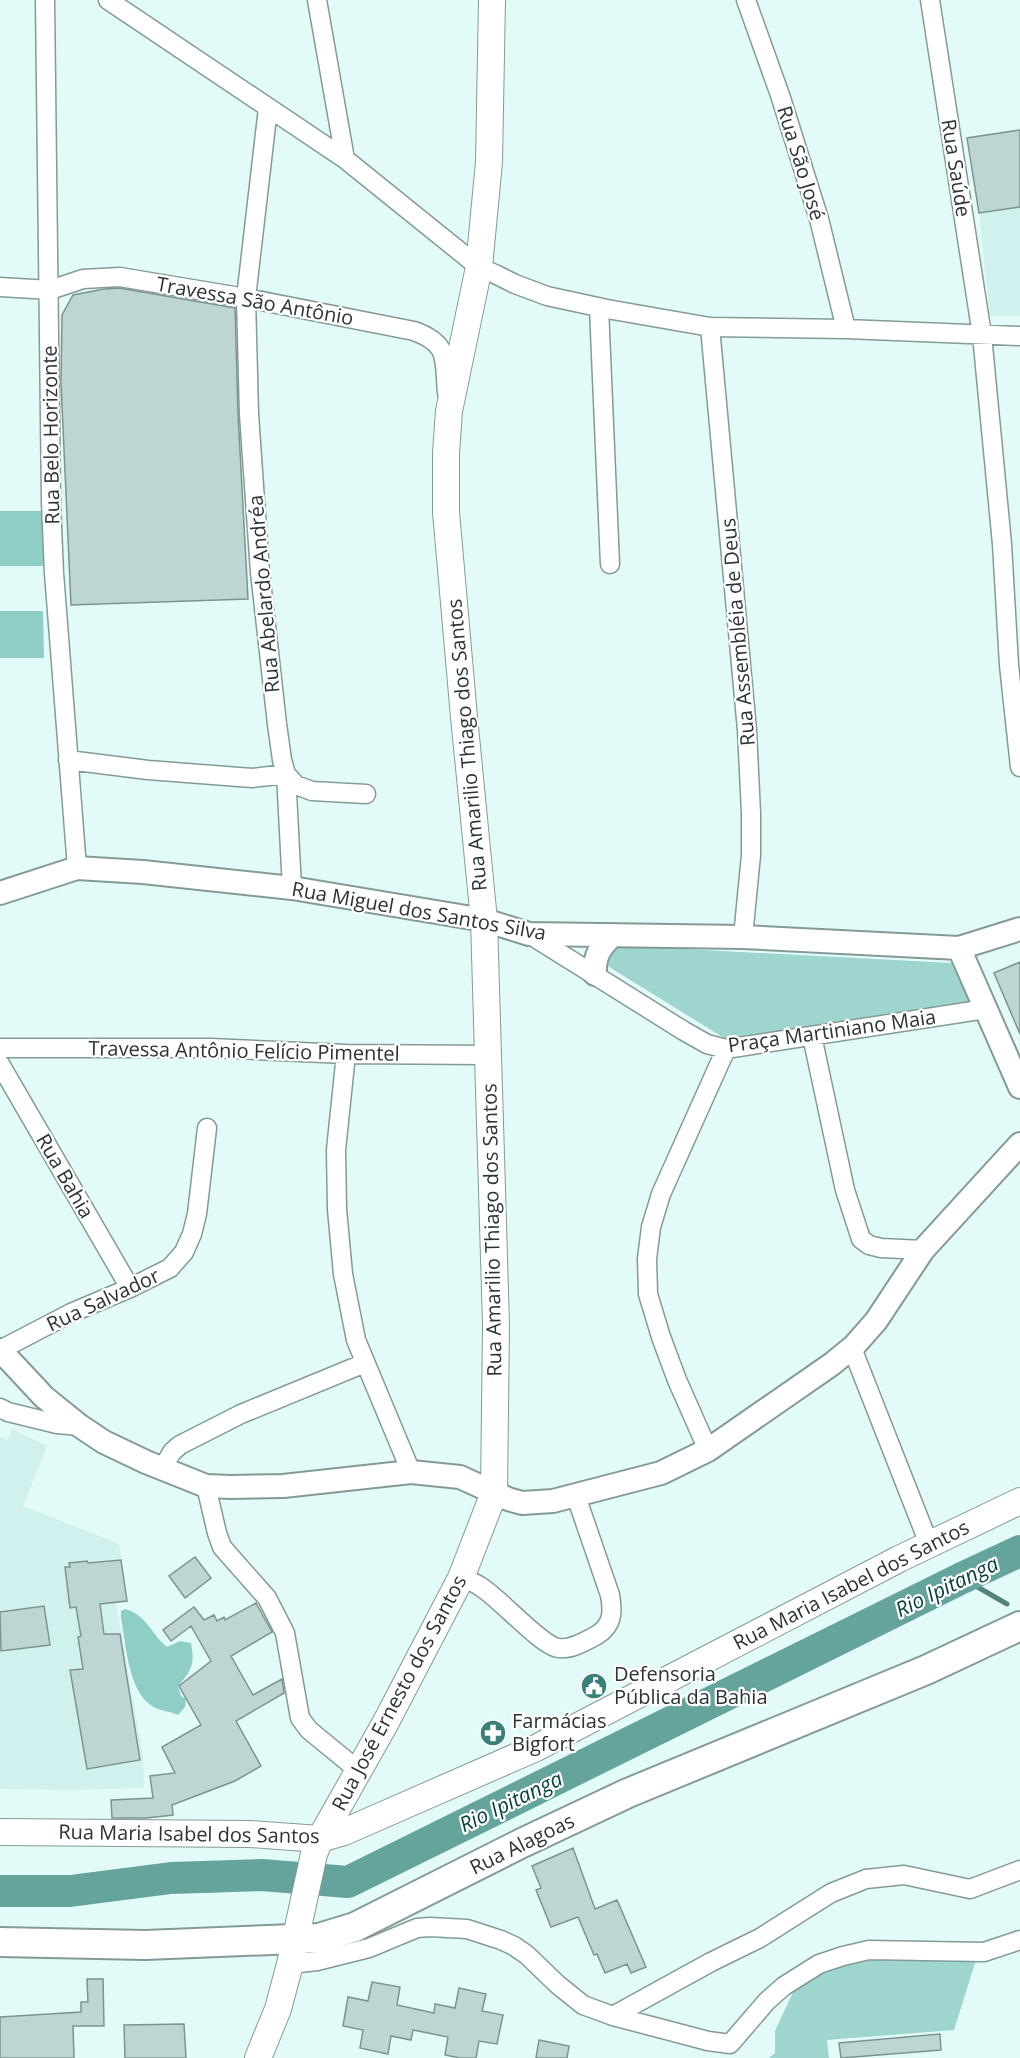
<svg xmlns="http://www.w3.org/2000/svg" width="1020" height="2058" viewBox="0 0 1020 2058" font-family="'Open Sans',sans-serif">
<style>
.built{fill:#d0f1ed}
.green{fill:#9fd5cf}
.forest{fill:#8fcec7}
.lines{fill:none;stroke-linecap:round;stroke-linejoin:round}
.stream{stroke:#54827d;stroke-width:5}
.river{stroke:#65a39d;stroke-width:32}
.building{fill:#bed6d3;stroke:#7d9391;stroke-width:1.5}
.minor-casing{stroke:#849a98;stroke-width:21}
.tertiary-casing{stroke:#849a98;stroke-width:26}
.secondary-casing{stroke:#849a98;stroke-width:28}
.primary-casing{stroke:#849a98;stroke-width:32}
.minor{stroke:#fff;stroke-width:18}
.tertiary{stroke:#fff;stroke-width:22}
.secondary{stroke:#fff;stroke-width:26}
.primary{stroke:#fff;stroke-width:28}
.labels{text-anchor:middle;stroke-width:4.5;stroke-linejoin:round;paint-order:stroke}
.street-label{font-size:20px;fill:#2b3433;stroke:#fff}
.poi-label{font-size:20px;fill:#2b3433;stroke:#fff;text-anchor:start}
.water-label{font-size:21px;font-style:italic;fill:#05423e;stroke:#fff}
</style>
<rect width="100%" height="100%" fill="#e3fbf8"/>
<path class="built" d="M1020,207V316H990L979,213Z
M12,1429L47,1446L23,1506L119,1544L127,1601L116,1603L143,1756L144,1788L72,1790L0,1789V1437L8,1440Z"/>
<path class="green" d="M609,945L951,963L975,1012L724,1038L606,965Z
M891,1956L976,1960L954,2030L827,2040L829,2058H769L775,2053V2031L794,1990L832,1967Z"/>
<path class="forest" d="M0,511H43V566H0Z
M0,611H43L44,658H0Z
M125,1609C147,1615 151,1634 167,1647L180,1641L191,1643C195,1664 192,1670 178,1686L181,1696L186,1699L185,1707L178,1715C169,1711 160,1711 152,1706C128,1691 126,1644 121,1618V1611Z"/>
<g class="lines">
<path class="stream" d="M962,1578L1007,1604"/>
<path class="river" d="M0,1891H70L171,1878L262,1875L348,1882L962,1578L1020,1551"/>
</g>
<path class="building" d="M1020,130V207L979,213L967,138Z
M119,288L235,308L238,414L248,599L71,605L61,383L62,315L73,295L104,289Z
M1020,962V1034L994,973Z
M195,1557L211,1578L185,1598L169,1576Z
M121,1560L127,1601L100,1604L104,1634H120L140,1760L87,1769L70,1670L83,1669L78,1637L81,1636L76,1607L70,1608L65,1567H70L69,1563L87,1561L88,1563Z
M256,1603L272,1632L231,1656L253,1695L282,1679L284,1693L236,1721L261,1766L235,1781L172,1805L173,1815L146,1818H112L111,1800L153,1798L150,1776L175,1773L162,1747L201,1725L179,1686L211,1661L191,1626L171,1641L163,1630L194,1607L204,1620L214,1615L217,1621L224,1617L225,1620Z
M44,1606L50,1645L1,1651L0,1612Z
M573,1848L595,1909L617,1900L646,1967L631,1973L627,1964L605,1973L597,1954L594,1955L578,1917L551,1927L536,1890L541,1888L532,1866Z
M87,1979H103L104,2026H73L74,2058H0V2017L81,2012V2002H88Z
M372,1982L400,1987L397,2005L434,2013L435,2004L455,2008L459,1988L486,1994L482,2011L503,2015L497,2044L479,2041L476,2058H460L445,2055L448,2037L413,2030L411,2040L391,2036L388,2054L360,2048L363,2030L343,2026L348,1997L368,2001Z
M184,2024L186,2058H125L124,2025Z
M940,2034L941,2050L841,2058L839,2043Z
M539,2040L569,2046L567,2058H536Z"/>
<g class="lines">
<defs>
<path id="minor" d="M45,0L51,502L54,573L77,868
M108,0L345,159L479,267L495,274L515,284L547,296L607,309L710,327L846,329L1020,336
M317,0L345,159
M746,0L780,95L819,219L846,329
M930,0L982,335L1002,544L1009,665L1020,767
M268,108L246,298L249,414L260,572L277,724L282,760L286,774L292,888
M0,287L50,290L83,279L120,277L246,298L414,331C450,344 444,359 447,393
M599,308L610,564
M710,327L747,730L751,813V855L743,937
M68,760L148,770L252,778L286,774L296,785L312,791L366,794
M529,934L684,1031L707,1044L726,1049L986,1009
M812,1036L845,1190L861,1239L869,1245L881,1248L923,1250
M0,1048H211L346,1054L487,1055
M346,1054L336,1150L337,1209L343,1274L356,1340L411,1472
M0,1064L130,1288
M852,1348L929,1544
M0,1350L71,1313L130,1288L170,1268L184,1252L192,1234L197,1214L207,1128
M0,1408L8,1412L57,1424L80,1426
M708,1450L677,1380L661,1337L648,1294L647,1259L651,1227L661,1194L726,1049
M162,1469L172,1452L180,1445L241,1414L365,1363
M206,1486L217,1533L222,1547L267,1598L285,1633L300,1718L309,1730L359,1771
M461,1578C467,1580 473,1582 478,1585C498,1596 540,1645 558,1648C571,1650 586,1641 597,1635C613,1625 613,1612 610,1595L576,1496
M290,1964L317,1961L369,1948L417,1928L430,1927L467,1929L501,1940L514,1946L527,1955L557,1984L583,2005L613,2016L708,2041L730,2044L767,2001L784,1986L819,1964L843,1956L869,1950L984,1952L1020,1940
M613,2016L711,1962L760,1938L831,1893L866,1879L904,1875L970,1889L1020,1870"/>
<path id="tertiary" d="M0,893L77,868L143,872L292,888L484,920L529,934L743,937L959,948L1020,929
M959,948L1020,1087
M595,974C594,956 600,947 613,935
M0,1350L44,1397L80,1426L104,1442L146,1462L206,1486L231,1487L283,1486L411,1472L460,1477L508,1499L522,1503L553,1501L661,1473L708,1450L832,1364L854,1346L876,1321L923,1250L1020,1144"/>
<path id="secondary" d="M0,1832L250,1834L320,1839L344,1832L536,1748L899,1559L1020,1501
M258,2058L278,2009L290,1964L314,1854L320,1839L386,1722L461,1578L494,1493L496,1325L484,920L464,717L446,512V453L449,411L479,267L489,162L492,0"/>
<path id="primary" d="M0,1942L145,1945L319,1938L355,1927L522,1843L628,1793L926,1670L1020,1626"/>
</defs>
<use href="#minor" class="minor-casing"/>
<use href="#tertiary" class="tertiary-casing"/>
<use href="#secondary" class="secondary-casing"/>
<use href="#primary" class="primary-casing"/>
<use href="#minor" class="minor"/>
<use href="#tertiary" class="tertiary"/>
<use href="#secondary" class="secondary"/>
<use href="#primary" class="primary"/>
</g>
<defs>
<symbol id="civic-disc" viewBox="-11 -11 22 22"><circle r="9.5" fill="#39807a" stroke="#fff"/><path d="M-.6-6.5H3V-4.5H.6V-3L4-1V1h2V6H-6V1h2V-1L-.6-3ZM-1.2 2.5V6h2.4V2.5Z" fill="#fff"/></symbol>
<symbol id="pharmacy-disc" viewBox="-11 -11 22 22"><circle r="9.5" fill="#39807a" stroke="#fff"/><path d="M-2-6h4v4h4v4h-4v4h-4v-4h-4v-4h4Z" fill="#fff"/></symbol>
</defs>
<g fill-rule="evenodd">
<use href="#civic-disc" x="579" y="1671" width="30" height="30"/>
<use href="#pharmacy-disc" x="478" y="1718" width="30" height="30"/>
</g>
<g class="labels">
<g class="street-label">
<text transform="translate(801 163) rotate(73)" y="7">Rua São José</text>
<text transform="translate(956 168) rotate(81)" y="7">Rua Saúde</text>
<text transform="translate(255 301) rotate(10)" y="7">Travessa São Antônio</text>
<text transform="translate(51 435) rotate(-91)" y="7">Rua Belo Horizonte</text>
<text transform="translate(264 594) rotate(-95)" y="7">Rua Abelardo Andréa</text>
<text transform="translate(738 632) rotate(-95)" y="7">Rua Assembléia de Deus</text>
<text transform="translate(467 745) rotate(-95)" y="7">Rua Amarilio Thiago dos Santos</text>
<text transform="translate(419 911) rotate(10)" y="7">Rua Miguel dos Santos Silva</text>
<text transform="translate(832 1031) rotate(-8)" y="7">Praça Martiniano Maia</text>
<text transform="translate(244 1051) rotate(1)" y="7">Travessa Antônio Felício Pimentel</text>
<text transform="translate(65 1176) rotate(60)" y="7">Rua Bahia</text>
<text transform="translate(492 1230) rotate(-91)" y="7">Rua Amarilio Thiago dos Santos</text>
<text transform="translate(103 1300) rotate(-25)" y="7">Rua Salvador</text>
<text transform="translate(851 1585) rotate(-27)" y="7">Rua Maria Isabel dos Santos</text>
<text transform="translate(399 1693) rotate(-62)" y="7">Rua José Ernesto dos Santos</text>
<text transform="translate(189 1834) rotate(1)" y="7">Rua Maria Isabel dos Santos</text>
<text transform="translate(522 1844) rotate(-26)" y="7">Rua Alagoas</text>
</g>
<g class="poi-label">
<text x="614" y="1681">Defensoria<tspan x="614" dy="23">Pública da Bahia</tspan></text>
<text x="512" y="1728">Farmácias<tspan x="512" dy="23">Bigfort</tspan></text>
</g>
<g class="water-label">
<text transform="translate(947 1587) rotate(-26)" y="7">Rio Ipitanga</text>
<text transform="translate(511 1802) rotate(-26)" y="7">Rio Ipitanga</text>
</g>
</g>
</svg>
